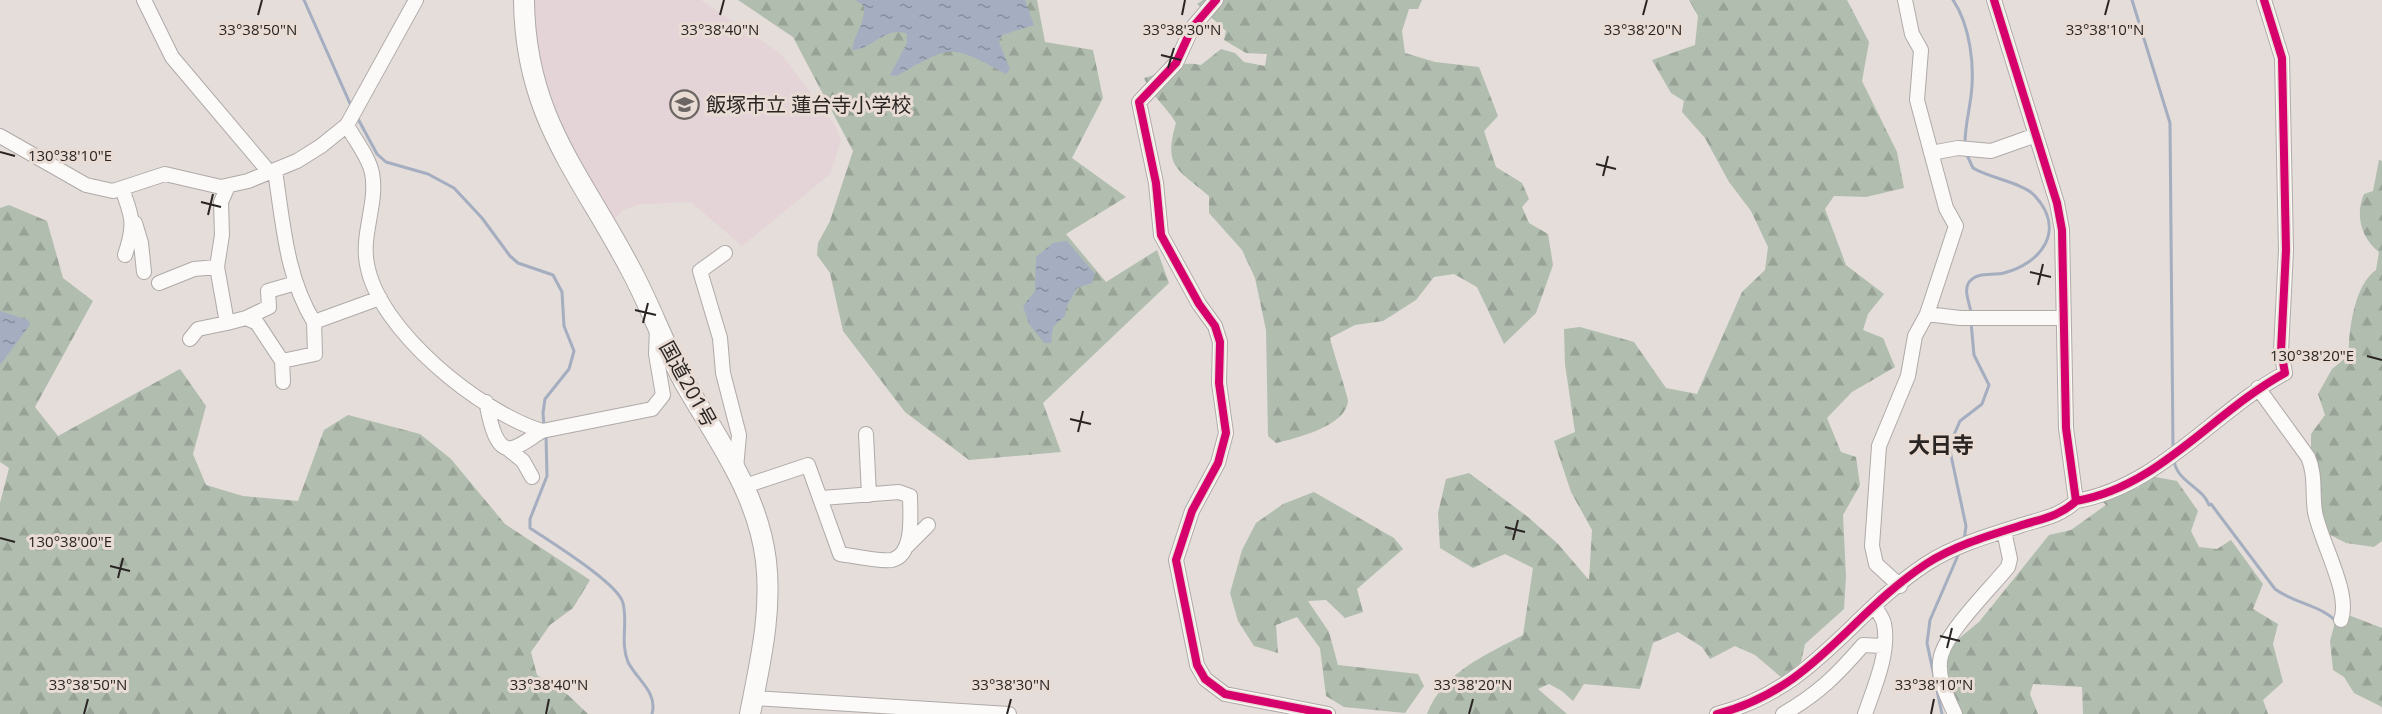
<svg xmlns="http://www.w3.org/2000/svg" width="2382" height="714" viewBox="0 0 2382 714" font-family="'Open Sans','Noto Sans JP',sans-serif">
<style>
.education{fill:#e5d4d7}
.forest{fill:url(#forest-firs)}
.water{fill:url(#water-ripples)}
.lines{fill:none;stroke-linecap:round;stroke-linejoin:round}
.stream{stroke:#a4aec0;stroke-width:3}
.minor-casing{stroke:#afaaa8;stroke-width:16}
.highway-casing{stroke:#afaaa8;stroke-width:22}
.minor{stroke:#fbfaf9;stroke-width:14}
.highway{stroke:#fbfaf9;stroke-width:20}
.cycleway-casing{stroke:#e8dcd5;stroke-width:11}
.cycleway{stroke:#d6006c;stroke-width:8}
.ticks{fill:none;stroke:#2a2523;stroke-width:2}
.labels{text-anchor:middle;stroke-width:6;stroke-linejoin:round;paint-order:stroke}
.poi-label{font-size:20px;fill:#2a2523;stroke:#e8dcd5;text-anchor:start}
.street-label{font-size:20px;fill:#2a2523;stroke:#e8dcd5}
.quarter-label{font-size:22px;font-weight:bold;fill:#2a2523;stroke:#e8dcd5}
.ticks-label{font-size:15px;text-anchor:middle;fill:#2a2523;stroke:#e8dcd5;stroke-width:6;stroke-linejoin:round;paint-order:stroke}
</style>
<defs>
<pattern id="forest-firs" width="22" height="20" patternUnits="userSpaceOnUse" patternTransform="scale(1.5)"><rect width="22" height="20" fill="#b0bdaf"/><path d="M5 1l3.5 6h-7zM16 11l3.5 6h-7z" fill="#98a296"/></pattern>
<pattern id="water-ripples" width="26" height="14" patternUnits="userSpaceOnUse" patternTransform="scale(1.5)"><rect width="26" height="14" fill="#a4aec0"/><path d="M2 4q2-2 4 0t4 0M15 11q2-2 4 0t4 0" fill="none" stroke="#868d9c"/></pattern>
</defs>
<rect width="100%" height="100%" fill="#e4ddd9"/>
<path class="education" d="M531,0H701L781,54L835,125L841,140L830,174L742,246L691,202L642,204L623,210L613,220L587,180L543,86L535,48Z"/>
<path class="forest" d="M738,0H1037L1045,42L1093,50L1103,98L1072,158L1126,197L1066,234L1106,282L1157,250L1169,283L1043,403L1061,452L969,460L905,412L843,331L830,273L817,255L818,243L830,221L853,151L793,37Z
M1203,0H1422L1418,9H1409L1402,31L1405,53L1435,62L1479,67L1498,116L1484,131L1496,167L1522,183L1529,199L1522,207L1529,223L1548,234L1553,265L1536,313L1504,344L1477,287L1454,274L1434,277L1416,300L1383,321L1355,325L1330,338C1332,348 1348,396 1348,401C1346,426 1297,438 1276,443L1268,436L1266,330L1255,278L1242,250L1209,213V196C1178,169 1163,168 1176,123C1166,106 1152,97 1144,78C1168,72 1176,60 1201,65L1221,49L1235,53L1244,62L1265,66L1267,54L1246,53L1224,40L1226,31L1197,4Z
M1689,0H1847L1869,42L1862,81L1897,152L1904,188L1866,197L1834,196L1825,209L1846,265L1884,294L1868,314L1863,330L1883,338L1895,367L1852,392L1827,418L1841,452L1856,457L1860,485L1843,515L1846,576L1844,609L1805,644L1801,662L1782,678L1755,655L1735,646L1710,659L1702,647L1678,632L1653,643L1640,689L1584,684L1573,701L1562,691L1549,684L1538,689L1567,714H1427C1443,672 1486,655 1523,635L1533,568L1505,554L1473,568L1440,548L1438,513L1446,479L1469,473L1528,517L1558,544L1589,580L1592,530L1571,492L1554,441L1575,432L1565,364L1564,329L1580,327L1634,342L1666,388L1697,394L1742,292L1765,270L1768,247L1751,211L1729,182L1705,138L1682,112L1684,101L1671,93L1652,60L1695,45L1698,16Z
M2379,160L2382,161V541L2374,547L2346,543L2315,527L2311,501V434L2325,415L2318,394L2332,369L2349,355C2348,330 2355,284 2376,270L2379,252C2361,238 2355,215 2364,194L2373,191Z
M9,205L47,221L63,278L93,301L35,407L58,436L180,369L206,406L193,454L206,485L243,496L298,501L324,430L348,415L420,434L451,459L505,524L590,580L573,608L550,625L531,652L537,675L568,695L588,714H0V503L9,468L0,462V208Z
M2150,476L2177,481L2198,511L2191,531L2199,547L2217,549L2231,540L2263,584L2253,609L2278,624L2273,644L2283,682L2263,700L2268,714H2083L2082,687L2033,684L2030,694L2038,714H1959L1942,681L1946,649L1979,622L2049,535L2071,530L2106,505L2098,497L2138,488Z
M1314,492L1394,538L1403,549L1357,589L1363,612L1345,618L1326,600L1308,601L1329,632L1338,665L1418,674L1424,686L1405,713L1344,707L1326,696L1320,648L1297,617L1276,625L1278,653L1254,646L1238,621L1230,593L1242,550L1256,523L1283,504Z
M2338,611L2382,628V707L2354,693L2344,677L2333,670L2330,641Z"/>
<path class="water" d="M856,0H1025L1034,25L1002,35L999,42L1010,69L1006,74C950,44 952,44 897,76L890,75L907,43V34C886,25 872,50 852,50C854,34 866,22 864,6Z
M1067,241L1095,274L1092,283L1077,288L1066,308L1065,316L1053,327L1051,343H1044L1029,324L1023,306L1035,291L1036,257L1053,243Z
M0,311L28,320L30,325L0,365Z"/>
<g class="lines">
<path class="stream" d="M304,0L352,108
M1953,0C1970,25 1975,66 1971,96C1969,112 1965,127 1965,143
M2132,0L2170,123L2173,450
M357,117L377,154L386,162L428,174L454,188L482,218L510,256L518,263L553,275L562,292L564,326L574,351L569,369L545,399L543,413L544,426
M1966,153L1973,168C1989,178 2024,183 2035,196C2066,230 2042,263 2004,273C1992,276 1978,271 1969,282C1963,291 1970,303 1971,313
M546,435L547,476L530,519V528C549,541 618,583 623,603C628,622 620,643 628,662C637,680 658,692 652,714
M2174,459C2175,481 2203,487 2209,505L2211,504L2275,589C2295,604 2319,604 2337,622
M1964,541L1966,526L1949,446L1960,421L1982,404L1989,385L1974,355L1971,322
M1942,714L1927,643L1930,620L1959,553"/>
<defs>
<path id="minor" d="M144,0L172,57L270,173
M1216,0L1192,28L1176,63L1139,102L1156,183L1161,235L1199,304L1215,326L1220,342L1219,383L1226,433L1218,463L1192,511L1176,560L1197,665L1205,679L1225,694L1328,714
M347,125C354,139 369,157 372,173C378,202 361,234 367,264C378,330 480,412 542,431L652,409L663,395L656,354L657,328
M0,136L86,185L113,191L165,174L221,187L248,181L297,161L321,146L347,125L416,0
M1931,153L1958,148L1991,151L2036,135
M275,171C283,222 286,277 314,322L380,298
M228,186L221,202L222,235L217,267L227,323L246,318L257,323L282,361L283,382
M122,189C133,218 135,225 125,255
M135,223L141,243L144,272
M725,253L700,271L720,338L723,373L739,435L736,468
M159,283L194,269L217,267
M1927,314L1960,318H2064
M246,318L269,307L268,291L296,283
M190,339L198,329L227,323
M282,361L315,354L314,322
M2258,388L2308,457C2316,475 2312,493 2315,512C2321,543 2351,593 2341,620
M486,402C489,414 494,452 512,448C522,446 533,436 542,431
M866,434L869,495
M507,448L523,461L532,477
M745,486L808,465L840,554C853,556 881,562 892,560C915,554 910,513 910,496L899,492L822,498
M2076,501C2159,487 2213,412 2285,373L2281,351L2286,250L2282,58L2264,0
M906,547L928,525
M1900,586L1876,564L1872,546L1879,446L1908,376L1915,336L1927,314L1956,226L1946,208L1917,100L1921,50L1912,34L1905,0
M753,698L1009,714
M1717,714C1814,689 1849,615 1926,564C1954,546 1987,536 2019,526C2040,519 2059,517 2076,501L2066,428L2062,230L2057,203L1994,0
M1783,714C1818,694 1837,675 1863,645L1883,646
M1865,714C1874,688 1890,652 1884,624C1883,618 1878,612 1875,607
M1955,714C1947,697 1936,675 1941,656C1948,630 1990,589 2008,567L2010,559L2004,531"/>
<path id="highway" d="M524,0C525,117 580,173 631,270C651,307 665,348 686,385C719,442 758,494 766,561C772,613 760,663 750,714"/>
</defs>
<use href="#minor" class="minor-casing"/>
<use href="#highway" class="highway-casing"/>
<use href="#minor" class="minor"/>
<use href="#highway" class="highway"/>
<defs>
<path id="cycleway" d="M1216,0L1192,28L1176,63L1139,102L1156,183L1161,235L1199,304L1215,326L1220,342L1219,383L1226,433L1218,463L1192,511L1176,560L1197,665L1205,679L1225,694L1328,714
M2076,501C2159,487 2213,412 2285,373L2281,351L2286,250L2282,58L2264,0
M1717,714C1814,689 1849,615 1926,564C1954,546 1987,536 2019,526C2040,519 2059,517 2076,501L2066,428L2062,230L2057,203L1994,0"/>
</defs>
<use href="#cycleway" class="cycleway-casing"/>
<use href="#cycleway" class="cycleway"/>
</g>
<path class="ticks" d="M258,15L262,0M720,15L724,0M1182,15L1185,0M1643,15L1647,0M2105,15L2109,0M1161,55L1181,60M1168,68L1174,48M0,152L15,156M1596,164L1616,169M1603,176L1608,156M201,202L221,207M208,215L213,194M2030,272L2051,277M2038,285L2043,264M635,310L656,315M643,323L648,303M2367,356L2382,360M1070,419L1091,424M1078,432L1083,411M1505,527L1525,532M0,538L15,542M1513,540L1518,520M110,566L130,571M118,578L123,558M1940,636L1960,641M1947,648L1952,628M84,714L88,699M546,714L549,699M1007,714L1011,699M1469,714L1473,699M1931,714L1934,699"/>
<defs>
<symbol id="school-ring" viewBox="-11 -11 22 22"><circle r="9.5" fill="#e8dcd5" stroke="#6b6563" stroke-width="1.5"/><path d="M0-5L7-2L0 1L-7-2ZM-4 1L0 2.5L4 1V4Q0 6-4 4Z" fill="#6b6563"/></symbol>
</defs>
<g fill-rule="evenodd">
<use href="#school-ring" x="668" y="88" width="33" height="33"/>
</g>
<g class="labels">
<g class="poi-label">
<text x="706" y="112">飯塚市立 蓮台寺小学校</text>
</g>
<g class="street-label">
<text transform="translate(688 384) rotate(61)" y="7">国道201号</text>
</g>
<g class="quarter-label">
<text x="1941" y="453">大日寺</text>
</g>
</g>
<g class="ticks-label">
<text x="258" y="35">33°38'50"N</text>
<text x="720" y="35">33°38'40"N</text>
<text x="1182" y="35">33°38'30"N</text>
<text x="1643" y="35">33°38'20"N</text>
<text x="2105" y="35">33°38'10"N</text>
<text x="70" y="161">130°38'10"E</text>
<text x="2312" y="361">130°38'20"E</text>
<text x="70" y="547">130°38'00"E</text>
<text x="88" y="690">33°38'50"N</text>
<text x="549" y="690">33°38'40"N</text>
<text x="1011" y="690">33°38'30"N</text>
<text x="1473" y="690">33°38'20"N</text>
<text x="1934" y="690">33°38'10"N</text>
</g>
</svg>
